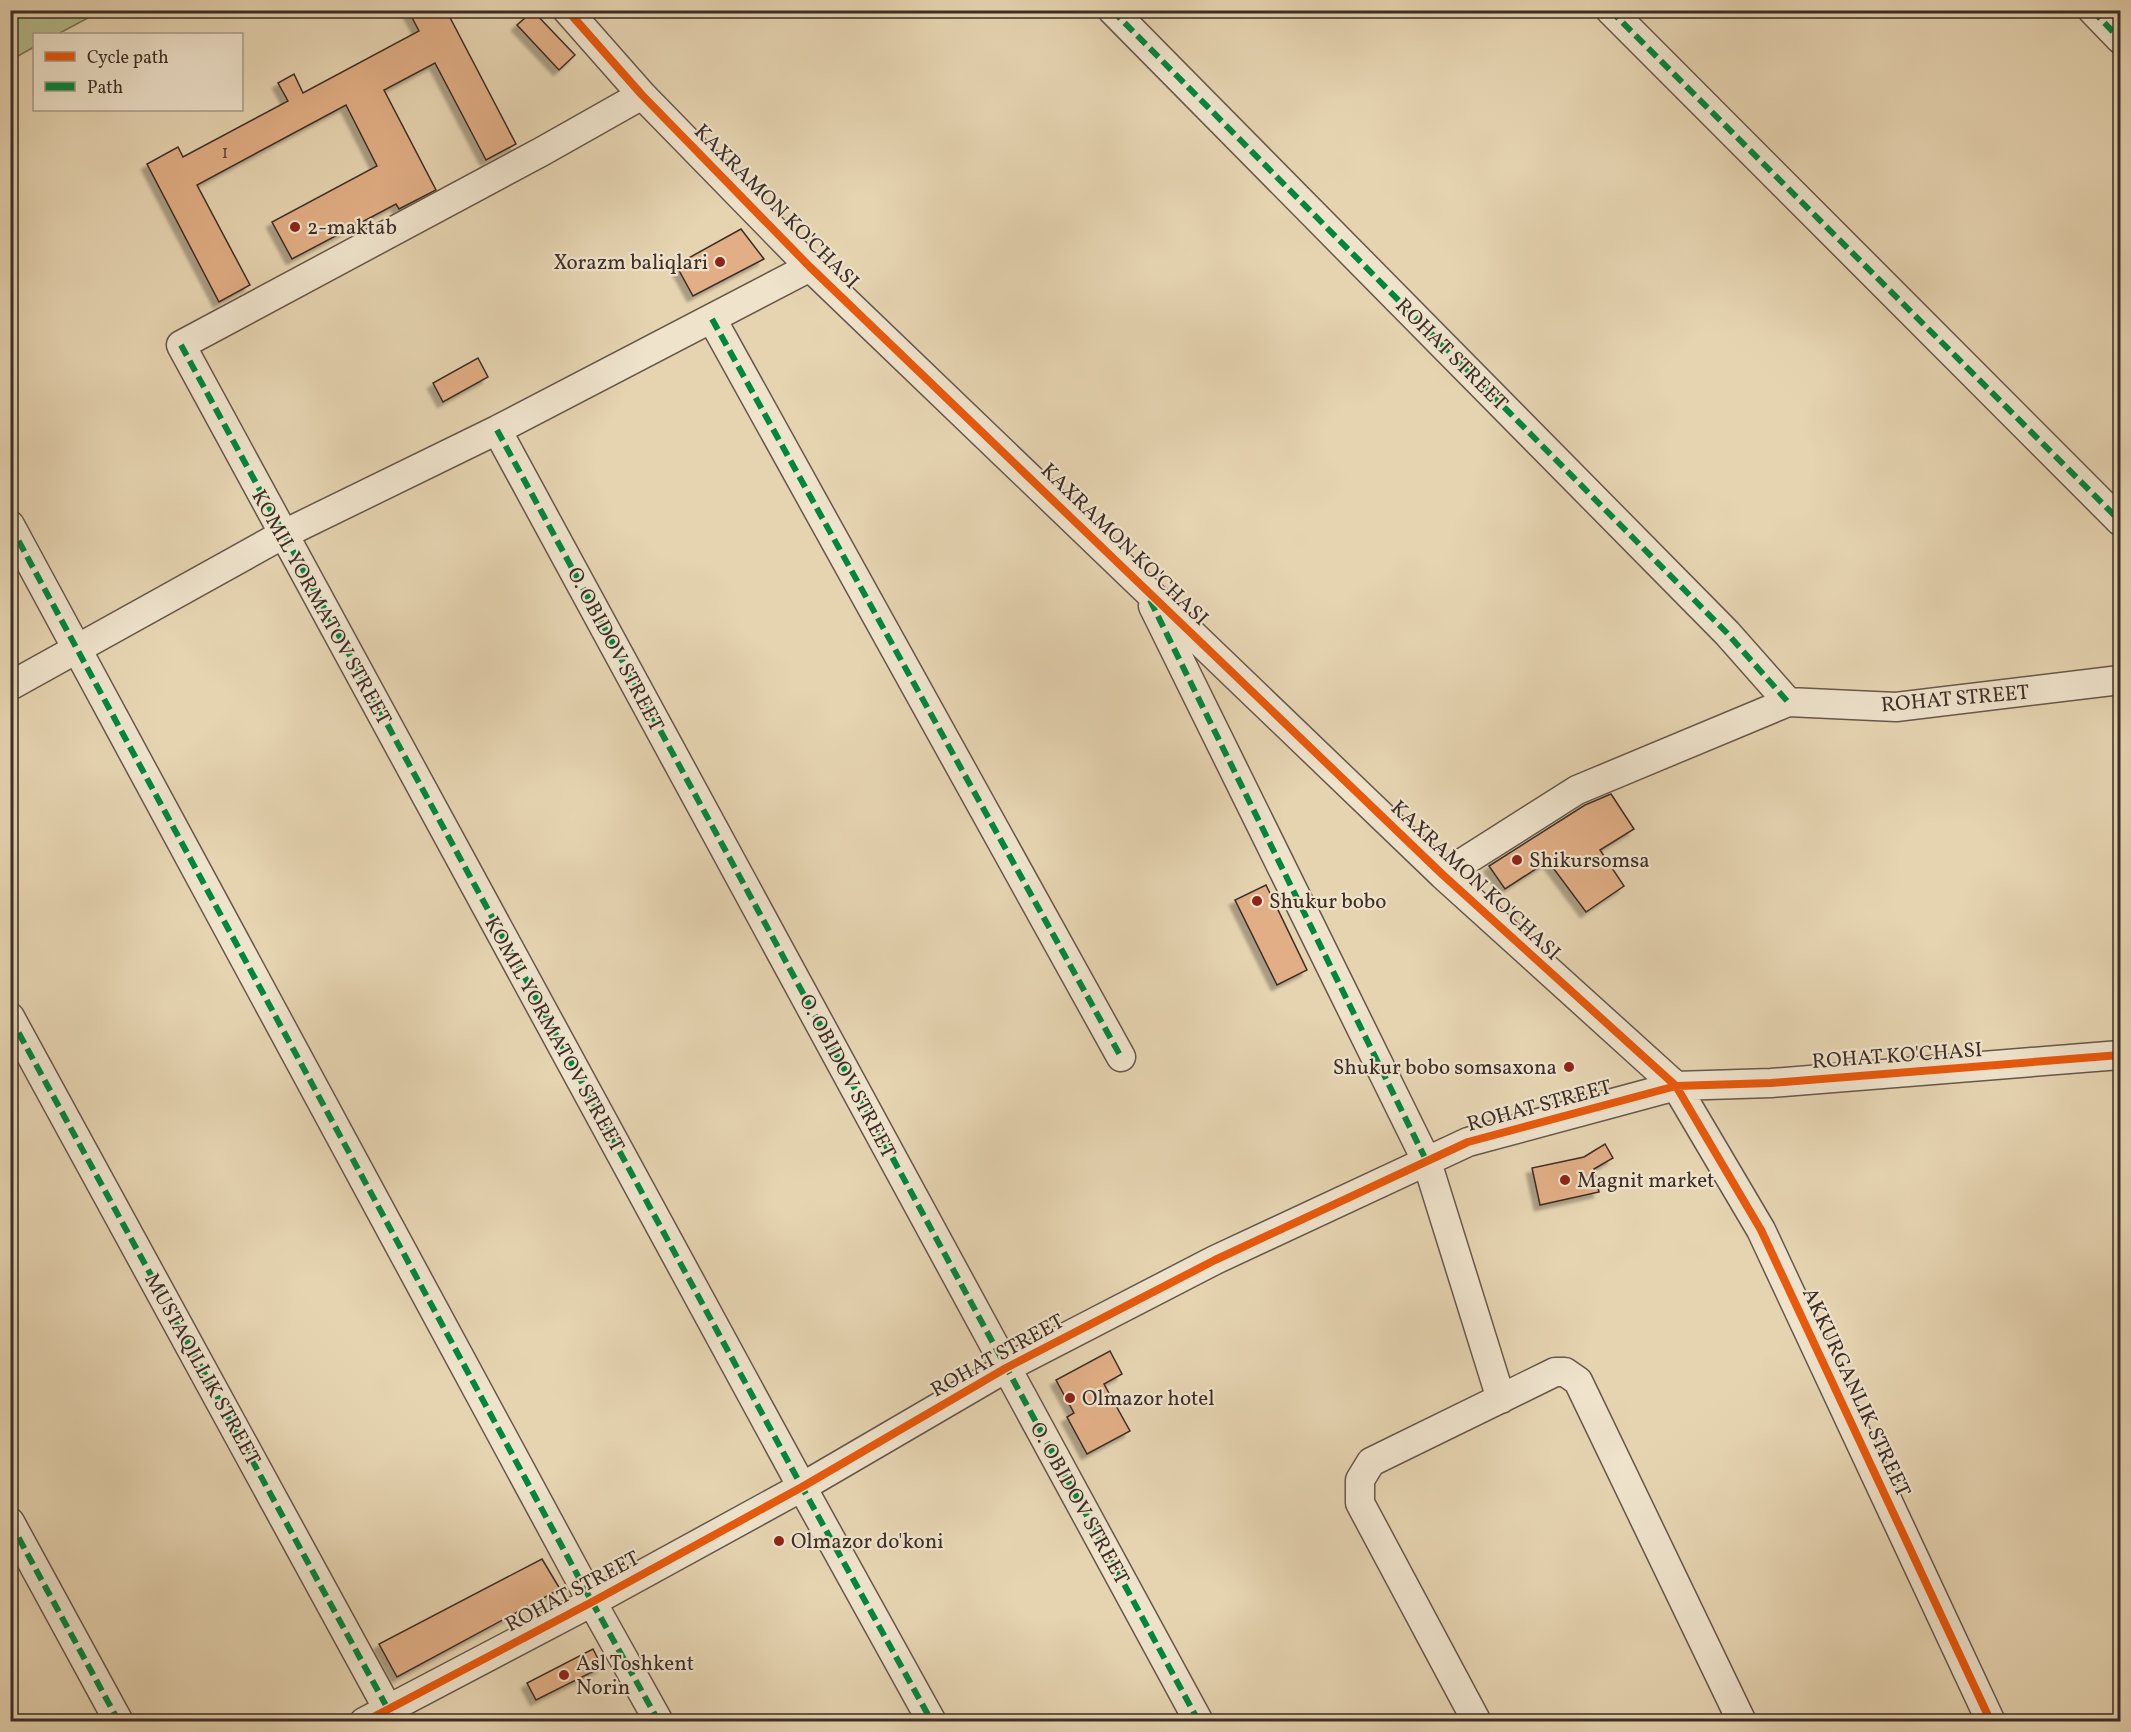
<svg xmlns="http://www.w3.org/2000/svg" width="2131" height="1732" viewBox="0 0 2131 1732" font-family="Vollkorn,serif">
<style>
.green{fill:#b3bd8d;stroke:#78755a;stroke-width:1.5}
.building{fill:#e1ae85;stroke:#3d2d27;stroke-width:1.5;filter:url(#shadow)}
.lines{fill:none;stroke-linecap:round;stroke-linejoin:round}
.minor-casing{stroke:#67574a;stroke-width:31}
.minor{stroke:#efe3cc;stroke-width:28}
.quiet{stroke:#00873e;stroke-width:6;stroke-dasharray:12 6;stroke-linecap:butt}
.cycleway-casing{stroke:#efe3cc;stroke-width:11}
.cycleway{stroke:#e8590c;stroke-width:8}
.poi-dot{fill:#8f2418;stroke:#efe3cc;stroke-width:2}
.labels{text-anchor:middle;stroke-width:4.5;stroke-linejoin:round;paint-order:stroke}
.number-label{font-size:18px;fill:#664d3e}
.street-label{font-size:21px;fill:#3d2d27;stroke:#efe3cc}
.poi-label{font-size:21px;fill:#3d2d27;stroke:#efe3cc;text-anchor:start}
</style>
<defs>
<filter id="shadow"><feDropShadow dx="-5.5" dy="5.5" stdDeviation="1.5" flood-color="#0004"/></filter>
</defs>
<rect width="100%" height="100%" fill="#e6d4b1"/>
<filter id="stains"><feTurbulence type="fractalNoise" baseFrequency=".00333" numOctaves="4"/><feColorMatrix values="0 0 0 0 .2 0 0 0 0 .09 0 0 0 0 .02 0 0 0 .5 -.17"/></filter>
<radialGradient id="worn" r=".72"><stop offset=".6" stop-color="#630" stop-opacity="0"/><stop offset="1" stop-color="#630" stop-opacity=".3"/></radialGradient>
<path class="green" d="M11,10L84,11L88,18L58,34H34V47L11,60Z"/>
<path class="building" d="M408,10H446L516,144L486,160L435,63L384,90L436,190L399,209L396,204L292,259L272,222L377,166L346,105L197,185L250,285L219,302L147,164L178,147L183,157L288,101L278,83L294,74L303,93L419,31Z
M533,11L575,55L559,70L517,25Z
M741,229L764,259L693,296L676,265Z
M478,358L488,377L443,402L433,383Z
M1611,794L1634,829L1600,850L1624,886L1586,912L1548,861L1505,889L1489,866L1585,805Z
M1266,885L1307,970L1277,985L1235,900Z
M1605,1144L1613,1158L1594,1169L1599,1192L1540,1205L1532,1168L1584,1157Z
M1110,1351L1122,1374L1104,1384L1130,1431L1087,1454L1067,1417L1074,1413L1056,1380Z
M542,1559L560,1589L397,1677L379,1644Z
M593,1649L602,1667L536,1700L527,1683Z"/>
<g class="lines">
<defs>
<path id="minor" d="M567,10L642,95L810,267L1443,875L1676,1086L1761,1230L1991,1722
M1112,10L1727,633L1788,702
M1610,10L2120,521
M2092,10L2120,39
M642,95L541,152L181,345L802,1487L932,1722
M712,319L1121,1057
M497,430L1199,1722
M10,525L592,1602L659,1722
M1153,606L1427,1162L1501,1399
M10,686L282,535L497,430L810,267
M1443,875L1577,790L1788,702L1896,707L2120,680
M10,1017L395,1722
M10,1522L119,1722
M364,1722L592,1602L802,1487L1006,1368L1215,1260L1468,1142L1676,1086L1771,1083L2120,1055
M1477,1722L1360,1503V1480L1371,1462L1555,1372H1565L1578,1381L1742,1722"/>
</defs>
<use href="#minor" class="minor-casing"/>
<use href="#minor" class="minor"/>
<path class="quiet" d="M1112,10L1727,633L1788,702
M1610,10L2120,521
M2092,10L2120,39
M712,319L1121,1057
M181,345L802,1487L932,1722
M497,430L1199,1722
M10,525L592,1602L659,1722
M1150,600L1427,1162
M10,1017L395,1722
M10,1522L119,1722"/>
<defs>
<path id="cycleway" d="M567,10L642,95L810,267L1443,875L1676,1086L1761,1230L1991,1722
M364,1722L592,1602L802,1487L1006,1368L1215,1260L1468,1142L1676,1086L1771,1083L2120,1055"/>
</defs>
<use href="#cycleway" class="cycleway-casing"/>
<use href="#cycleway" class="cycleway"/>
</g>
<g class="poi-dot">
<circle cx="295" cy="227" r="6"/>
<circle cx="720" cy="262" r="6"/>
<circle cx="1517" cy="860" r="6"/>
<circle cx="1257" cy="901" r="6"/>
<circle cx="1569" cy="1067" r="6"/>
<circle cx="1565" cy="1180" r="6"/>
<circle cx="1070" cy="1398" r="6"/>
<circle cx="779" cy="1541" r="6"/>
<circle cx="564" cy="1675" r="6"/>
</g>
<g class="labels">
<g class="number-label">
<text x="225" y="158">1</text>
</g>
<g class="street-label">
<text transform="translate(777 206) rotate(45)" y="7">KAXRAMON KO'CHASI</text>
<text transform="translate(1452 354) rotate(45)" y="7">ROHAT STREET</text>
<text transform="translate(1125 544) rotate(44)" y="7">KAXRAMON KO'CHASI</text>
<text transform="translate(322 607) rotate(61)" y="7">KOMIL YORMATOV STREET</text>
<text transform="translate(616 649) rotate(62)" y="7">O. OBIDOV STREET</text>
<text transform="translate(1955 698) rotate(-5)" y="7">ROHAT STREET</text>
<text transform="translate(1476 880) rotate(43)" y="7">KAXRAMON KO'CHASI</text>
<text transform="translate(555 1034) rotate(61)" y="7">KOMIL YORMATOV STREET</text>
<text transform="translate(1897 1055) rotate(-4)" y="7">ROHAT KO'CHASI</text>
<text transform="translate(848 1076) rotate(62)" y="7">O. OBIDOV STREET</text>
<text transform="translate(1539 1105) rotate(-15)" y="7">ROHAT STREET</text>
<text transform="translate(997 1355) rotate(-29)" y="7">ROHAT STREET</text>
<text transform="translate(203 1369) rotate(61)" y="7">MUSTAQILLIK STREET</text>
<text transform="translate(1857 1392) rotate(65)" y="7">AKKURGANLIK STREET</text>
<text transform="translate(1080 1503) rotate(61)" y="7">O. OBIDOV STREET</text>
<text transform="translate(572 1591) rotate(-28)" y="7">ROHAT STREET</text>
</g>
<g class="poi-label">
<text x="307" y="234">2-maktab</text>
<text x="708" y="269" text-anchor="end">Xorazm baliqlari</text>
<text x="1529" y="867">Shikursomsa</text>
<text x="1269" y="908">Shukur bobo</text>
<text x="1557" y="1074" text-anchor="end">Shukur bobo somsaxona</text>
<text x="1577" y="1187">Magnit market</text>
<text x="1082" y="1405">Olmazor hotel</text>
<text x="791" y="1548">Olmazor do'koni</text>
<text x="576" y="1670">Asl Toshkent<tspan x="576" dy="24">Norin</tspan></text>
</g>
</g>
<rect width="2131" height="1732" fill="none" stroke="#e6d4b1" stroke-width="36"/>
<rect x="12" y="12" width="2107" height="1708" fill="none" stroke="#3d2d27" stroke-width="3"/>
<rect x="18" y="18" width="2095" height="1696" fill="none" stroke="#3d2d27" stroke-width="1.5"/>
<rect x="33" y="33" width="210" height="78" fill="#efe3cc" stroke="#a89a8a" stroke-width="1.5"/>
<rect x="45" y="52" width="30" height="9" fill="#e8590c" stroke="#a89a8a" stroke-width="1.5"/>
<text x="87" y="63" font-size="18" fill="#3d2d27">Cycle path</text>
<rect x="45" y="82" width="30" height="9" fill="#00873e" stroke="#a89a8a" stroke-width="1.5"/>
<text x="87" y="93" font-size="18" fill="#3d2d27">Path</text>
<rect width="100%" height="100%" filter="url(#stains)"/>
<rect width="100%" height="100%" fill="url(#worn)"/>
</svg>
